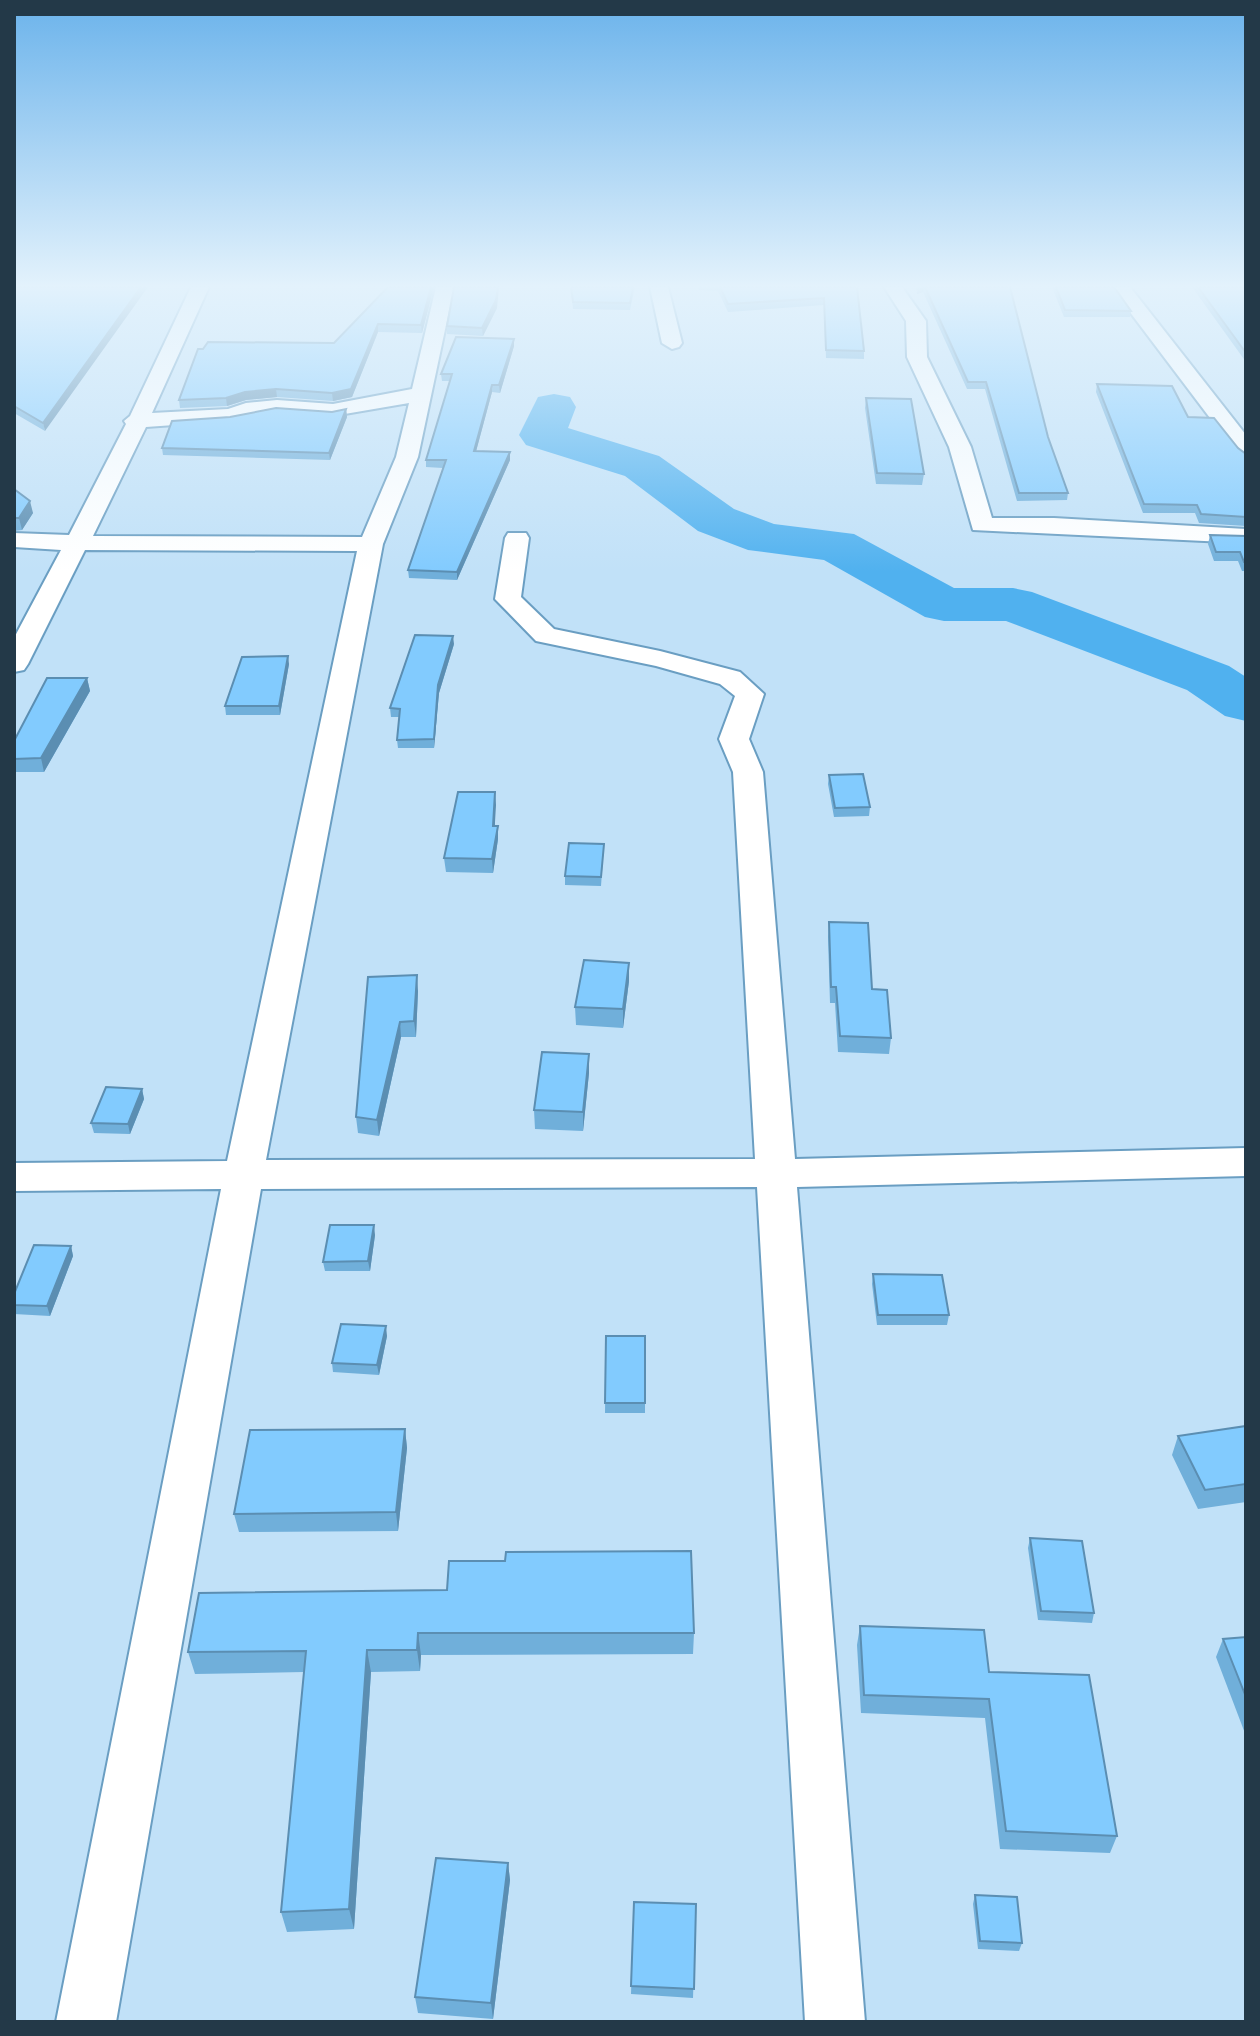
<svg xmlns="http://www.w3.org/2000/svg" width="1260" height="2036" viewBox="0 0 1260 2036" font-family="Georgia,serif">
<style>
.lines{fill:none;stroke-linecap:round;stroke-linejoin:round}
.river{fill:#50b1ef;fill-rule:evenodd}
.minor-casing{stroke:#6a9ec2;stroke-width:4}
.minor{fill:#fff;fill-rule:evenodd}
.wall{fill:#70afda}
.shaded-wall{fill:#5b8eb2}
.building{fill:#82cbfe;stroke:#5b8eb2;stroke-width:2}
</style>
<rect width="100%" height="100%" fill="#c1e1f8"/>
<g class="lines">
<path class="river" d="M554,394L570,397L576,407L568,428L659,456L734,509L774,524L854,534L954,588H1013L1032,592L1229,666L1246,677V721L1225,716L1187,690L1006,621H944L925,617L824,560L748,550L698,531L625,476L526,445L519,435L538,397Z"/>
<defs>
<path id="minor" d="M191,287H209L152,413L228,409L246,403L277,400L333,404L412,389L436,287H454L418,457L383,544L266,1160L755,1159L733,772L719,739L735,696L720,684L656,666L536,641L495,599L505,538L508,533H526L529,538L521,597L554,629L660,651L740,672L764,694L749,739L763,772L795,1159L1246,1148V1176L797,1187L865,2022H805L757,1187L261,1189L116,2022H56L221,1189L14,1191V1163L227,1161L357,551L85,550L28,664L24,670L14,672V638L61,550L14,547V533L69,535L126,424L124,421L130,416ZM409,403L396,457L362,537L93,536L146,427L231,421L250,415L277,412L333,416Z
M650,287H668L682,343L679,347L672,349L662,343Z
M884,287H902L926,321L927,357L971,447L992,518H1054L1246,529V543L973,530L949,447L907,357L906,321Z
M1111,287H1130L1246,435V457L1238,455Z"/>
</defs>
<use href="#minor" class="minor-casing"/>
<use href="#minor" class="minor"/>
</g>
<path class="wall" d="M14,287L45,431L14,413Z
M388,287H434L422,333L378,332L352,397L333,401L277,397L246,400L227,406L180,408L179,400L334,343Z
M571,287H635L630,310L573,309Z
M699,287H857L864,351V359L826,358L824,305L728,312L718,291L699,290Z
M916,287H1010L1048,437L1068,493L1067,500L1017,501L985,389H967L923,292L917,294Z
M1052,287H1114L1131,311L1130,317H1064Z
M1192,287H1246V362Z
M497,308L483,336L447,334V326Z
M514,339V346L500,393L492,392L476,451L510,460L457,580L409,578L408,570L443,468L426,467V460L450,381H442L441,374Z
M1097,384L1188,417L1246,454V526L1199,523L1195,513H1143L1096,392Z
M866,398L924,474L922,485L876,484L865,408Z
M346,409L347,417L330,460L163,455L162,448Z
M14,489L33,513L22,530L14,531Z
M1210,535L1246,536V571H1242L1238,561H1214L1208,544Z
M454,644L439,693L434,748H398L397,740L400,717H391L390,708Z
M289,664L280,715H226L225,706Z
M87,678L90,691L44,772H14V741Z
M829,775L870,807L869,816L834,817L828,784Z
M495,792V826H498V839L493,873L446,872L444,858Z
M604,844L601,886L565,885V876Z
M829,922L872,989L891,1038L889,1054L838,1052L835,1003H830L828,937Z
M368,977L418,991L416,1037H401L379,1136L358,1133L356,1117Z
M629,981L623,1028L576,1025L575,1007Z
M589,1054V1073L583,1131L535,1129L534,1110Z
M142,1089L144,1099L130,1134L94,1133L91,1123Z
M375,1235L370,1271H325L323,1262Z
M71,1246L73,1256L50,1316L14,1314V1294Z
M873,1274L949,1315L947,1325H877L872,1284Z
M387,1336L379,1375L333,1372L332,1363Z
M606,1336H645V1413H605Z
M1246,1426V1502L1198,1509L1172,1455L1178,1436Z
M405,1429L407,1448L398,1531L239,1532L234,1514Z
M1030,1538L1094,1613L1092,1623L1038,1620L1028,1548Z
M199,1593L694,1633L693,1654L421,1655L420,1671L371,1672L354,1929L287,1932L281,1912L304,1672L195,1674L188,1652Z
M860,1626L989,1672L1117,1836L1110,1853L1000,1849L985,1718L861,1713L857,1645Z
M1246,1637V1736L1216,1657L1223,1639Z
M508,1863L510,1880L493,2019L418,2013L415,1997Z
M975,1895L1022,1943L1019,1951L978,1949L973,1904Z
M634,1902L696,1904L693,1998L631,1994Z"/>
<path class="shaded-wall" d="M141,287H148L45,431L43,423Z
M431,287H434L422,333L421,325Z
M498,287H499L497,308L483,336L482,328Z
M924,287L923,292L917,294L918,288Z
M378,324V332L352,397L333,401L332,393Z
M514,339V346L500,393L499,385Z
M492,385V392L474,459V451Z
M276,389L277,397L246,400L227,406L226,398L245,392Z
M346,409L347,417L330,460L329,453Z
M510,452V460L457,580V572Z
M30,501L33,513L22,530L19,518Z
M453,636L454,644L439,693L434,748V739L438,685Z
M288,656L289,664L280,715L279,706Z
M87,678L90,691L44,772L41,758Z
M495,792L496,805L494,839L493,826Z
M498,826V839L493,873L492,859Z
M629,963V981L623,1028V1009Z
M417,975L418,991L416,1037L414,1021Z
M400,1022L401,1037L379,1136L377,1120Z
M589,1054V1073L583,1131V1112Z
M142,1089L144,1099L130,1134L128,1124Z
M374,1225L375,1235L370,1271L368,1261Z
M71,1246L73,1256L50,1316L47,1306Z
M386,1326L387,1336L379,1375L377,1365Z
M405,1429L407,1448L398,1531L396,1512Z
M418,1633L421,1655L420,1671L417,1650Z
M367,1650L371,1672L354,1929L349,1909Z
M508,1863L510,1880L493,2019L491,2003Z"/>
<path class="building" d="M14,287H141L43,423L14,406Z
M388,287H431L421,325L378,324L351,389L332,393L276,389L245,392L226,398L179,400L198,349H203L208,342L334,343Z
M454,287H498L496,300L482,328L447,326Z
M571,287H633L630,303L573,302Z
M720,287H857L864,351L826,350L824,298L728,304Z
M925,287H1010L1048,437L1068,493H1019L986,382H968Z
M1056,287H1114L1131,311L1065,310Z
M1198,287H1246V353Z
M456,337L514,339L499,385H492L474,451L510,452L457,572L408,570L446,460H426L452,374H441Z
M1097,384L1172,386L1188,417L1214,418L1238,448L1246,454V517L1201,514L1197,505L1144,504Z
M866,398L911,399L924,474L877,473Z
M276,408L332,412L346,409L329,453L162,448L172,421L230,417Z
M14,489L30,501L19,518H14Z
M1210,535L1246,536V562H1244L1240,552H1216Z
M415,635L453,636L438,685L434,739L397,740L400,709L390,708Z
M288,656L279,706H225L242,657Z
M47,678H87L41,758L14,759V741Z
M863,774L870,807L835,808L829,775Z
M458,792H495L493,826H498L492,859L444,858Z
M569,843L604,844L601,877L565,876Z
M829,922L868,923L872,989L887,990L891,1038L840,1036L836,987H831Z
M584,960L629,963L623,1009L575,1007Z
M417,975L414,1021L400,1022L377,1120L356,1117L368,977Z
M542,1052L589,1054L583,1112L534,1110Z
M106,1087L142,1089L128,1124L91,1123Z
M330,1225H374L368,1261L323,1262Z
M34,1245L71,1246L47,1306L14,1305V1294Z
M873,1274L942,1275L949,1315H878Z
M341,1324L386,1326L377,1365L332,1363Z
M606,1336H645V1403H605Z
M1246,1426V1484L1205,1490L1178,1436Z
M405,1429L396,1512L234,1514L250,1430Z
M1030,1538L1082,1541L1094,1613L1041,1611Z
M691,1551L694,1633H418L417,1650H367L349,1909L281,1912L306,1651L188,1652L199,1593L447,1590L449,1561H505L506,1552Z
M860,1626L984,1630L989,1672L1089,1675L1117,1836L1006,1831L989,1699L864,1695Z
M1246,1637V1697L1223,1639Z
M436,1858L508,1863L491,2003L415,1997Z
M975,1895L1017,1897L1022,1943L980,1941Z
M634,1902L696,1904L694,1989L631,1986Z"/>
<linearGradient id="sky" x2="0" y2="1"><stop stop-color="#6bb3eb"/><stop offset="0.5" stop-color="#e3f2fc"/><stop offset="1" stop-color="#e3f2fc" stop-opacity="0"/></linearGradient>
<rect width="1260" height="572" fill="url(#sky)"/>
<rect width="1260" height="2036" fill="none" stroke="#233948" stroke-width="32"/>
</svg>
